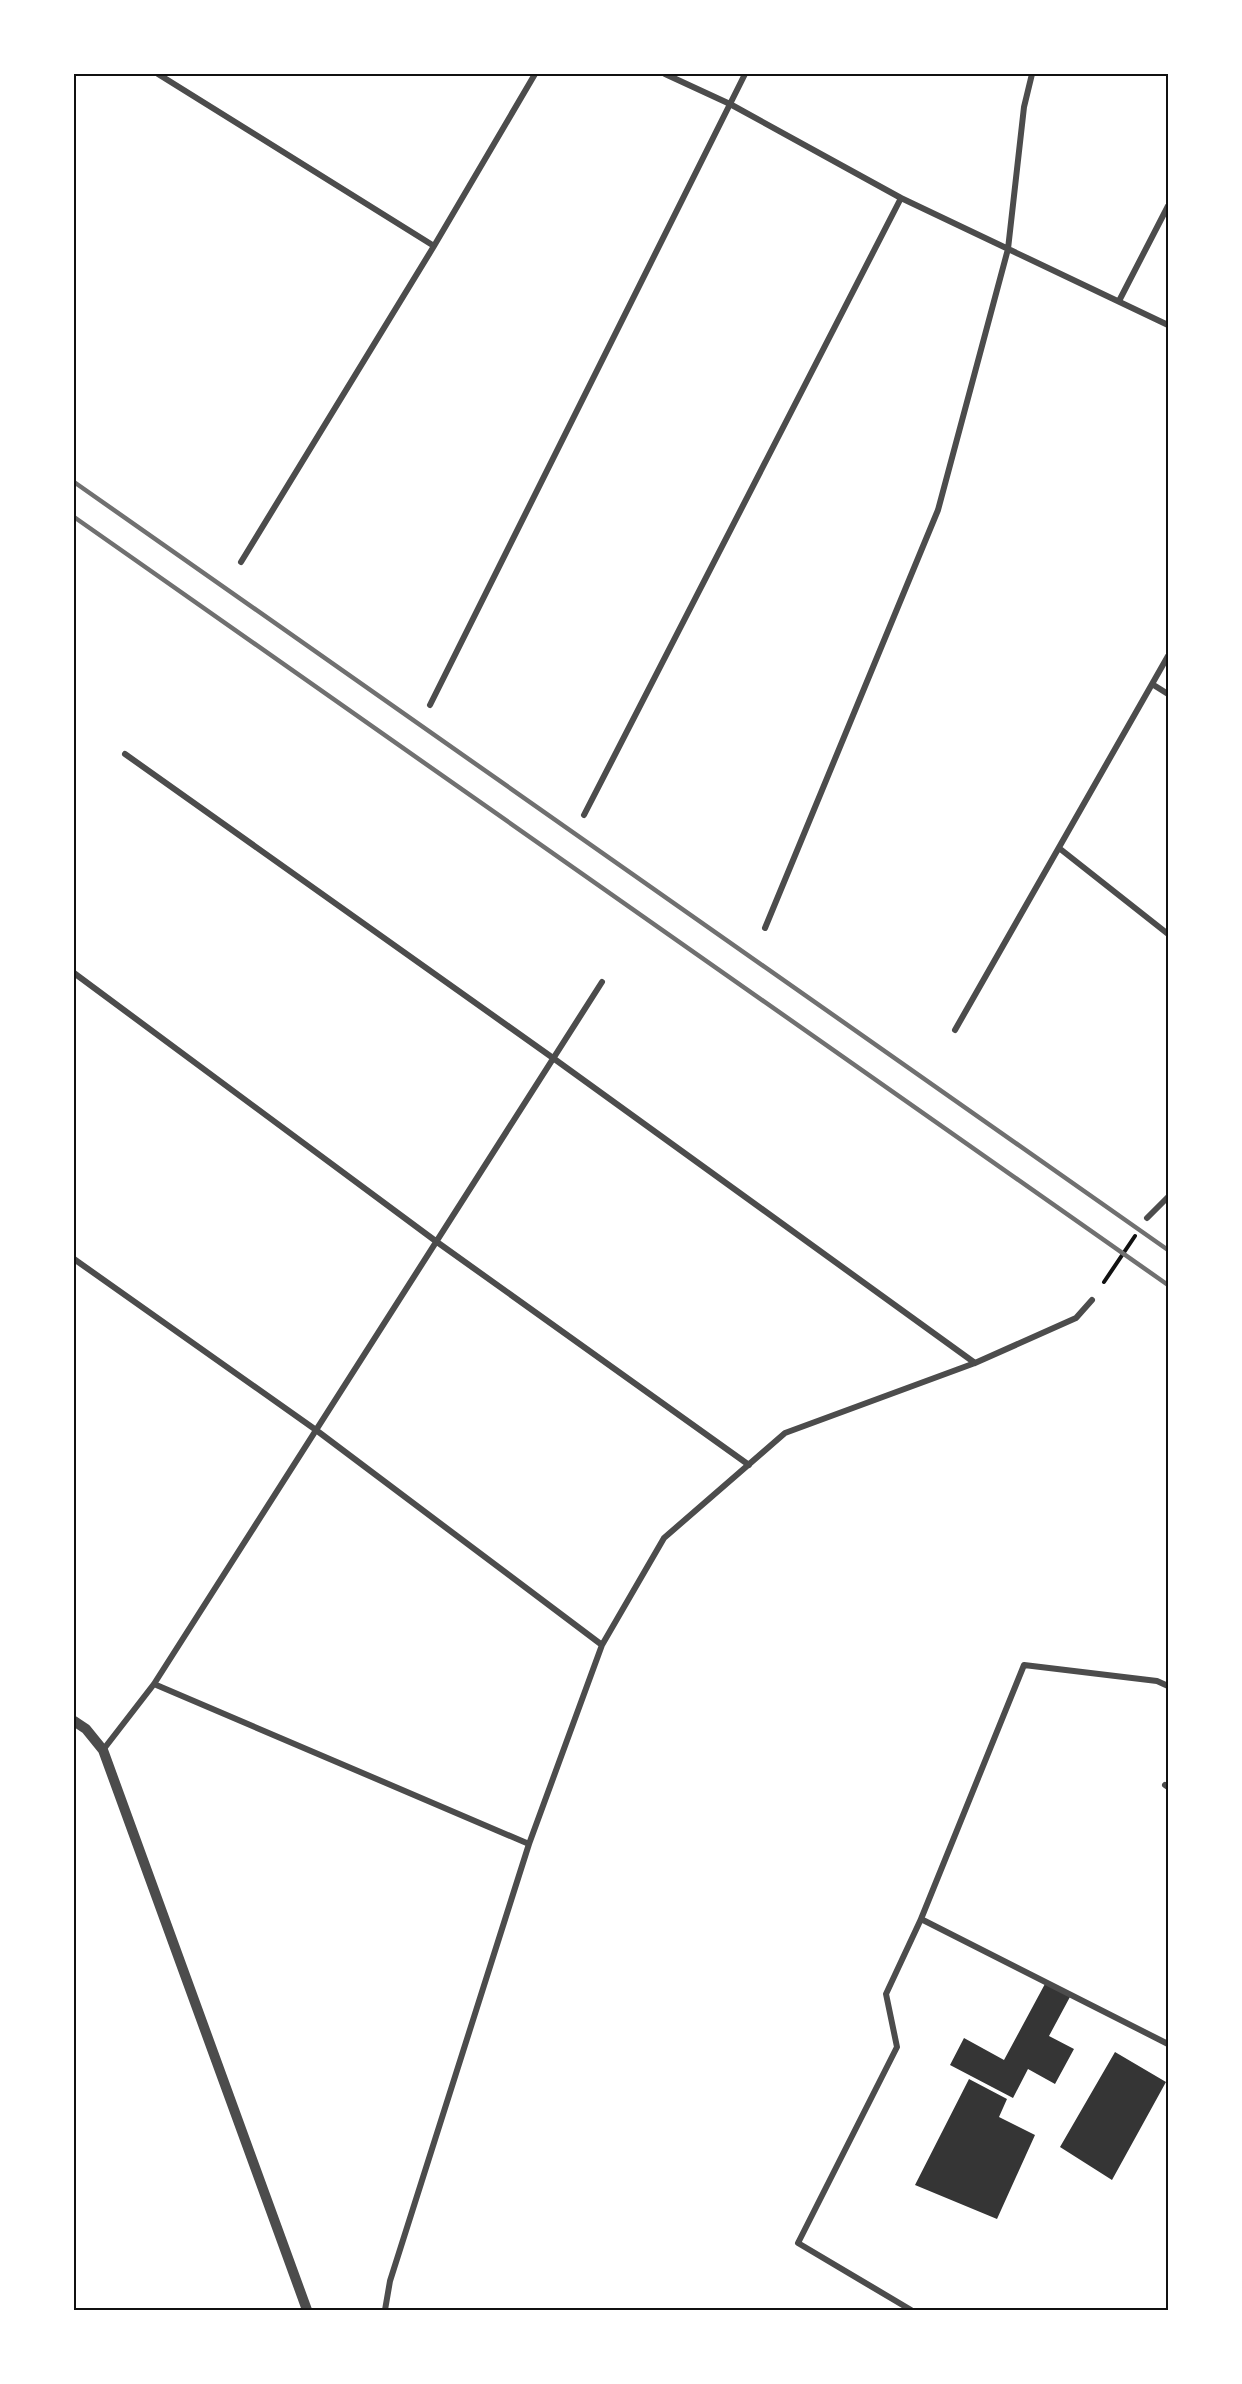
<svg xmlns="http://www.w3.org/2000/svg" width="1242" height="2384" viewBox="0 0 1242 2384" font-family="'PT Sans',sans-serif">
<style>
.building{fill:#353535}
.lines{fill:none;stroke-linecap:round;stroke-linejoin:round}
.path{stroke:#111;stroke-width:4}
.minor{stroke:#4c4c4c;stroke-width:6}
.tertiary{stroke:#4c4c4c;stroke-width:10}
.rail{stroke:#707070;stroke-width:4.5}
.neatline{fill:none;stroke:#111;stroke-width:2}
</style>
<rect width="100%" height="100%" fill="#fff"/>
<path class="building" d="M1046,1982L1071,1995L1049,2036L1074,2049L1055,2084L1028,2069L1013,2098L950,2065L964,2038L1004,2060Z
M1115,2052L1166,2082L1112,2180L1060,2147Z
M969,2079L1007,2099L999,2117L1035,2135L997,2219L915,2185Z"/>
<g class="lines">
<path class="path" d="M1104,1282L1135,1236"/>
<path class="minor" d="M158,74L434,246
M665,74L730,104L901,198
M1119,301L1168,206
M241,562L434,246L535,74
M1152,684L1168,694
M430,705L745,74
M125,754L553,1058L975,1363
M584,815L901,198L1168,325
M1059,848L1168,934
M765,928L938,510L1008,249L1024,107L1032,74
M74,973L437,1242L749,1465
M955,1030L1168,656
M1147,1218L1168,1197
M74,1259L316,1430L602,1645
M154,1684L529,1844
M1168,1686L1157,1681L1024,1665L921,1919L1168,2044
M103,1750L154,1684L602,982
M1165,1785L1168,1787
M385,2310L390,2281L529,1844L602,1645L664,1538L785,1433L975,1363L1076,1318L1092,1300
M911,2310L798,2243L897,2047L886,1994L921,1919"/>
<path class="tertiary" d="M74,1721L86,1729L103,1750L307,2310"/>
<path class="rail" d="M74,482L1168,1250
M74,517L1168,1285"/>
</g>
<rect width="1242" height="2384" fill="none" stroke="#ffffff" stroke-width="150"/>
<rect x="75" y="75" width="1092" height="2234" class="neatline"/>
</svg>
